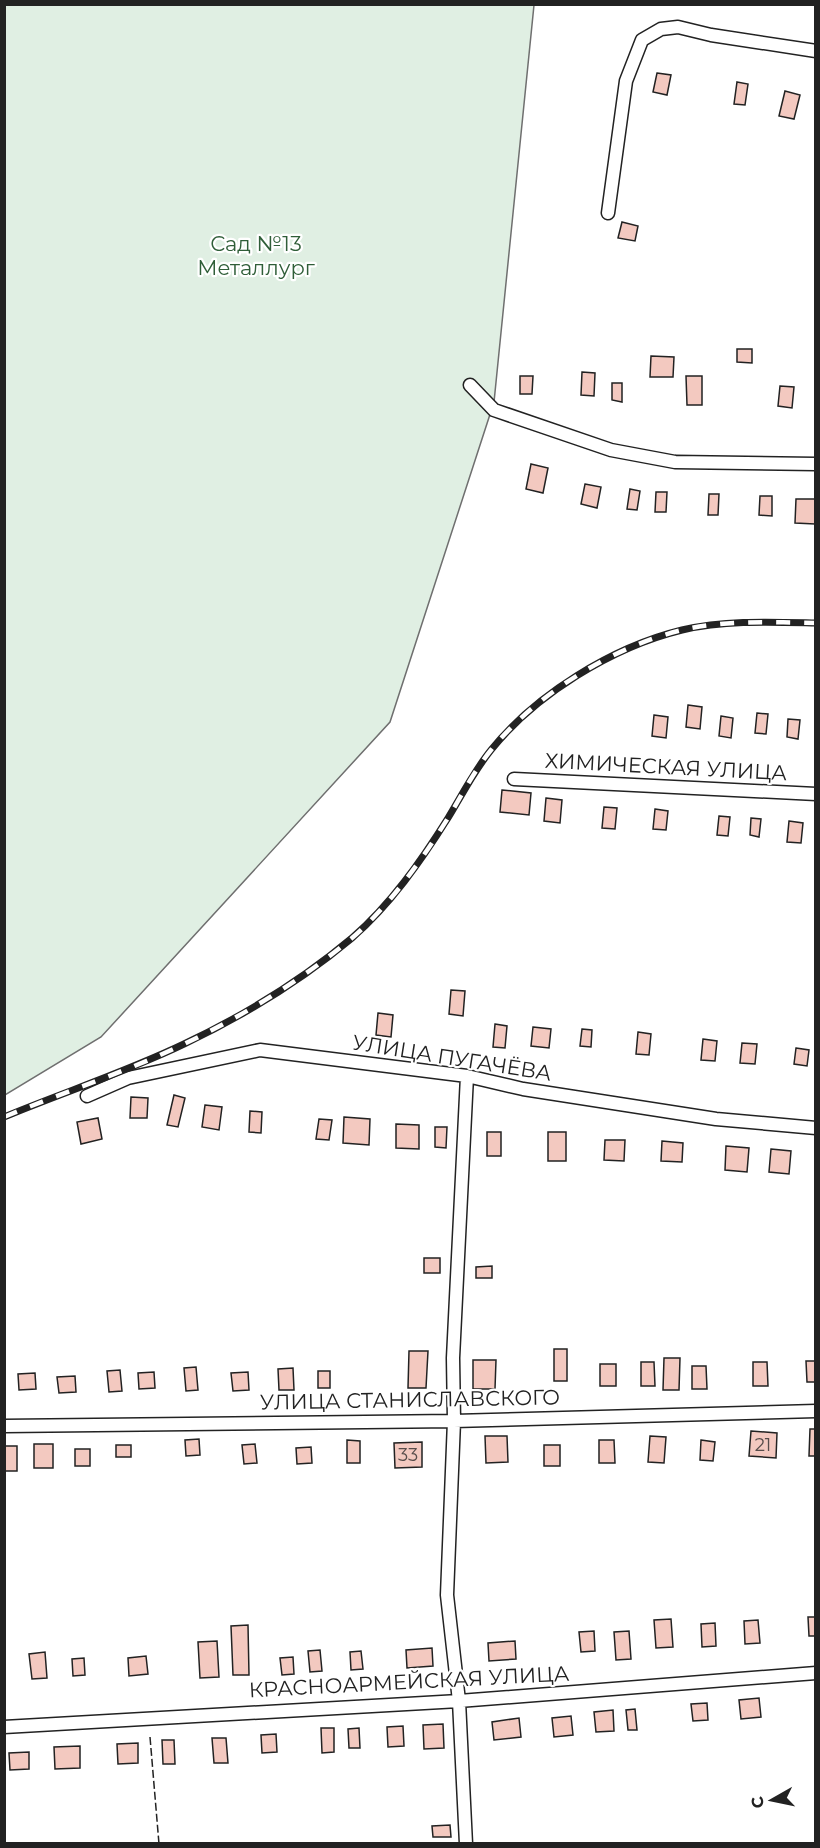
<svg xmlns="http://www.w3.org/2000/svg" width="820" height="1848" viewBox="0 0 820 1848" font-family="Montserrat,sans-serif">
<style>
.green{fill:#e0efe3;stroke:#6f6f6f;stroke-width:1.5}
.building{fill:#f3c9c0;stroke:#222;stroke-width:1.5}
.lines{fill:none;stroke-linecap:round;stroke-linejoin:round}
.minor-casing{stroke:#222;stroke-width:15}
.minor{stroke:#fff;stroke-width:12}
.rail-casing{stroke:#222;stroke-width:7}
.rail{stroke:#fff;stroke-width:4.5;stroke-dasharray:14;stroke-linecap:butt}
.fence{stroke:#222;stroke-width:1.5;stroke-dasharray:8 3;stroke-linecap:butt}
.labels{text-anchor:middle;stroke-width:4.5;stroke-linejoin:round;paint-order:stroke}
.number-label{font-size:18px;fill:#564c4a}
.park-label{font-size:21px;fill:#2f5e38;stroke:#fff}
.street-label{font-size:21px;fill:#222;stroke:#fff}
</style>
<rect width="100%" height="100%" fill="#fff"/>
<path class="green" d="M4,5H534L494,402L390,722L101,1037L5,1095Z"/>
<path class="building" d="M657,73L671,75L667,95L653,92Z
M737,82L748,84L745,105L734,104Z
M785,91L800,95L794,119L779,116Z
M622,222L638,226L635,241L618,238Z
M737,349H752V363L737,362Z
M651,356L674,357L673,377H650Z
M582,372L595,373L594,396L581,395Z
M520,376H533L532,394H520Z
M686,376H702V405H687Z
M612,383H622V402L612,400Z
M780,386L794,387L792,408L778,406Z
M531,464L548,468L543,493L526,489Z
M585,484L601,487L597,508L581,504Z
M630,489L640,491L637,510L627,509Z
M656,492H667L666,512H655Z
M709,494H719L718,515H708Z
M760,496H772V516L759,515Z
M796,499H816L815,524L795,523Z
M688,705L702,707L700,729L686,727Z
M757,713L768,714L766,734L755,733Z
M654,715L668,717L666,738L652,736Z
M721,716L733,718L731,738L719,736Z
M788,719L800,720L798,739L787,737Z
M502,790L531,793L529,815L500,812Z
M546,798L562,800L560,823L544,821Z
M604,807L617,808L615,829L602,828Z
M655,809L668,811L666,830L653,829Z
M719,816L730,817L728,836L717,835Z
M751,818L761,819L759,837L750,835Z
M789,821L803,823L801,843L787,842Z
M451,990L465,991L463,1016L449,1014Z
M378,1013L393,1015L391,1037L376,1035Z
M495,1024L507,1026L505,1048L493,1047Z
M533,1027L551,1029L549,1048L531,1046Z
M582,1029L592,1030L591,1047L580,1046Z
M638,1032L651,1034L649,1055L636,1054Z
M703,1039L717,1041L715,1061L701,1060Z
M742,1043L757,1044L755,1064L740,1063Z
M796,1048L809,1050L807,1066L794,1064Z
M174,1095L185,1098L178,1127L167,1125Z
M131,1097L148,1098L147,1118H130Z
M205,1105L222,1107L219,1130L202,1127Z
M250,1111L262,1112L261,1133L249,1132Z
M344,1117L370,1119L369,1145L343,1143Z
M98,1118L102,1139L81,1144L77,1122Z
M319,1119L332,1120L329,1140L316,1139Z
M396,1124L419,1125V1149L396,1148Z
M435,1127H447L446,1148L435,1147Z
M487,1132H501V1156H487Z
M548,1132H566V1161H548Z
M605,1140H625L624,1161L604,1160Z
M662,1141L683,1143L682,1162L661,1161Z
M726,1146L749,1148L747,1172L725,1170Z
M771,1149L791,1151L789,1174L769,1172Z
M424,1258H440V1273H424Z
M492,1266V1278H476V1267Z
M554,1349H567V1381H554Z
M409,1351H428L426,1388H408Z
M664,1358H680L679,1390H663Z
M473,1360H496L495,1389H473Z
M806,1361H816V1382H807Z
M641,1362H654L655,1386H641Z
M753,1362H767L768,1386H753Z
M600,1364H616V1386H600Z
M692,1366H706L707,1389H692Z
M196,1367L198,1390L186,1391L184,1368Z
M293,1368L294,1390H279L278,1369Z
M120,1370L122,1391L109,1392L107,1371Z
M318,1371H330V1388H318Z
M154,1372L155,1388L139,1389L138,1373Z
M248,1372L249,1390L233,1391L231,1373Z
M35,1373L36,1389L19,1390L18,1374Z
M75,1376L76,1392L59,1393L57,1377Z
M810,1429H816V1456H809Z
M751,1431L777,1433L776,1458L749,1456Z
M485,1436H507L508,1462L486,1463Z
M650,1436L666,1437L664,1463L648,1462Z
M199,1439L200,1455L186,1456L185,1440Z
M347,1440L360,1441V1463H347Z
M599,1440H614L615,1463H599Z
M701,1440L715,1442L713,1461L700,1460Z
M422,1442V1467L395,1468L394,1443Z
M34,1444H53V1468H34Z
M255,1444L257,1463L244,1464L242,1445Z
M116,1445H131V1457H116Z
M544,1445H560V1466H544Z
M4,1446H17V1471H4Z
M311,1447L312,1463L297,1464L296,1448Z
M75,1449H90V1466H75Z
M808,1617H816V1636H809Z
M671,1619L673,1647L656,1648L654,1620Z
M758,1620L760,1643L745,1644L744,1621Z
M715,1623L716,1646L702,1647L701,1624Z
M248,1625L249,1675H233L231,1626Z
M594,1631L595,1651L581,1652L579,1632Z
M629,1631L631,1659L616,1660L614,1632Z
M217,1641L219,1677L200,1678L198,1642Z
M515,1641L516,1659L489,1661L488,1643Z
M432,1648L433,1666L407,1668L406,1650Z
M320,1650L322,1671L310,1672L308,1651Z
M361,1651L363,1669L351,1670L350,1652Z
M45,1652L47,1678L32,1679L29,1654Z
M146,1656L148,1674L129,1676L128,1658Z
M293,1657L294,1674L282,1675L280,1658Z
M84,1658L85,1675L73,1676L72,1659Z
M759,1698L761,1717L741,1719L739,1700Z
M707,1703L708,1720L693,1721L691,1704Z
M635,1709L637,1730H628L626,1710Z
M613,1710L614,1731L596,1732L594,1712Z
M571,1716L573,1735L554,1737L552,1718Z
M519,1718L521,1737L494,1740L492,1722Z
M443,1724L444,1748L424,1749L423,1725Z
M403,1726L404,1746L388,1747L387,1727Z
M321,1728H334V1752L322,1753Z
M359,1728L360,1748H349L348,1729Z
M276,1734L277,1752L262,1753L261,1735Z
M212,1738H226L228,1763H214Z
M162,1740H174L175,1764H163Z
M138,1743V1763L118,1764L117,1744Z
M80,1746V1768L55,1769L54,1747Z
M29,1752V1769L10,1770L9,1753Z
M450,1825L451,1837H433L432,1826Z"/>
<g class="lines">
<defs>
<path id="minor" d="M608,213L626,81L642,40L661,29L678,27L711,35L816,51
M470,385L494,410L611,450L675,462L816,464
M514,779L816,794
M87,1096L128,1078L260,1050L467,1076L523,1089L716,1119L816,1128
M4,1426L454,1421L816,1411
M4,1727L459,1701L816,1673
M466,1844L459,1701L447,1595L454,1421L453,1358L467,1076"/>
</defs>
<use href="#minor" class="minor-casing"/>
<use href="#minor" class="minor"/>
<defs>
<path id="rail" d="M4,1117C64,1092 126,1072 184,1044C243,1016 302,980 352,938C391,904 421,861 448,818C462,795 474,771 491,750C535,695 612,647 682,630C725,620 771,622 816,623"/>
</defs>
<use href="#rail" class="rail-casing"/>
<use href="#rail" class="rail"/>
<path class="fence" d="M150,1737L159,1844"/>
</g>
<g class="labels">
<g class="number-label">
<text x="763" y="1451">21</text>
<text x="408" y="1461">33</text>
</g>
<g class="park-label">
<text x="256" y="251">Сад №13<tspan x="256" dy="24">Металлург</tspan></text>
</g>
<g class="street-label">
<text transform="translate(666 767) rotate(3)" y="7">ХИМИЧЕСКАЯ УЛИЦА</text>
<text transform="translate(452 1058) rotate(9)" y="7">УЛИЦА ПУГАЧЁВА</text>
<text transform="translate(410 1400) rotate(-1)" y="7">УЛИЦА СТАНИСЛАВСКОГО</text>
<text transform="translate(409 1682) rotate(-3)" y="7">КРАСНОАРМЕЙСКАЯ УЛИЦА</text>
</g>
</g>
<rect width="820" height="1848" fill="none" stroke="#222222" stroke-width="12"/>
<g transform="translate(772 1800) rotate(261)" stroke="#ffffff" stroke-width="4.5" paint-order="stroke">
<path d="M0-4.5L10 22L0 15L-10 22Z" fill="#222222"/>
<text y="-9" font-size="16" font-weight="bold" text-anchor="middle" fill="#222222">С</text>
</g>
</svg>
